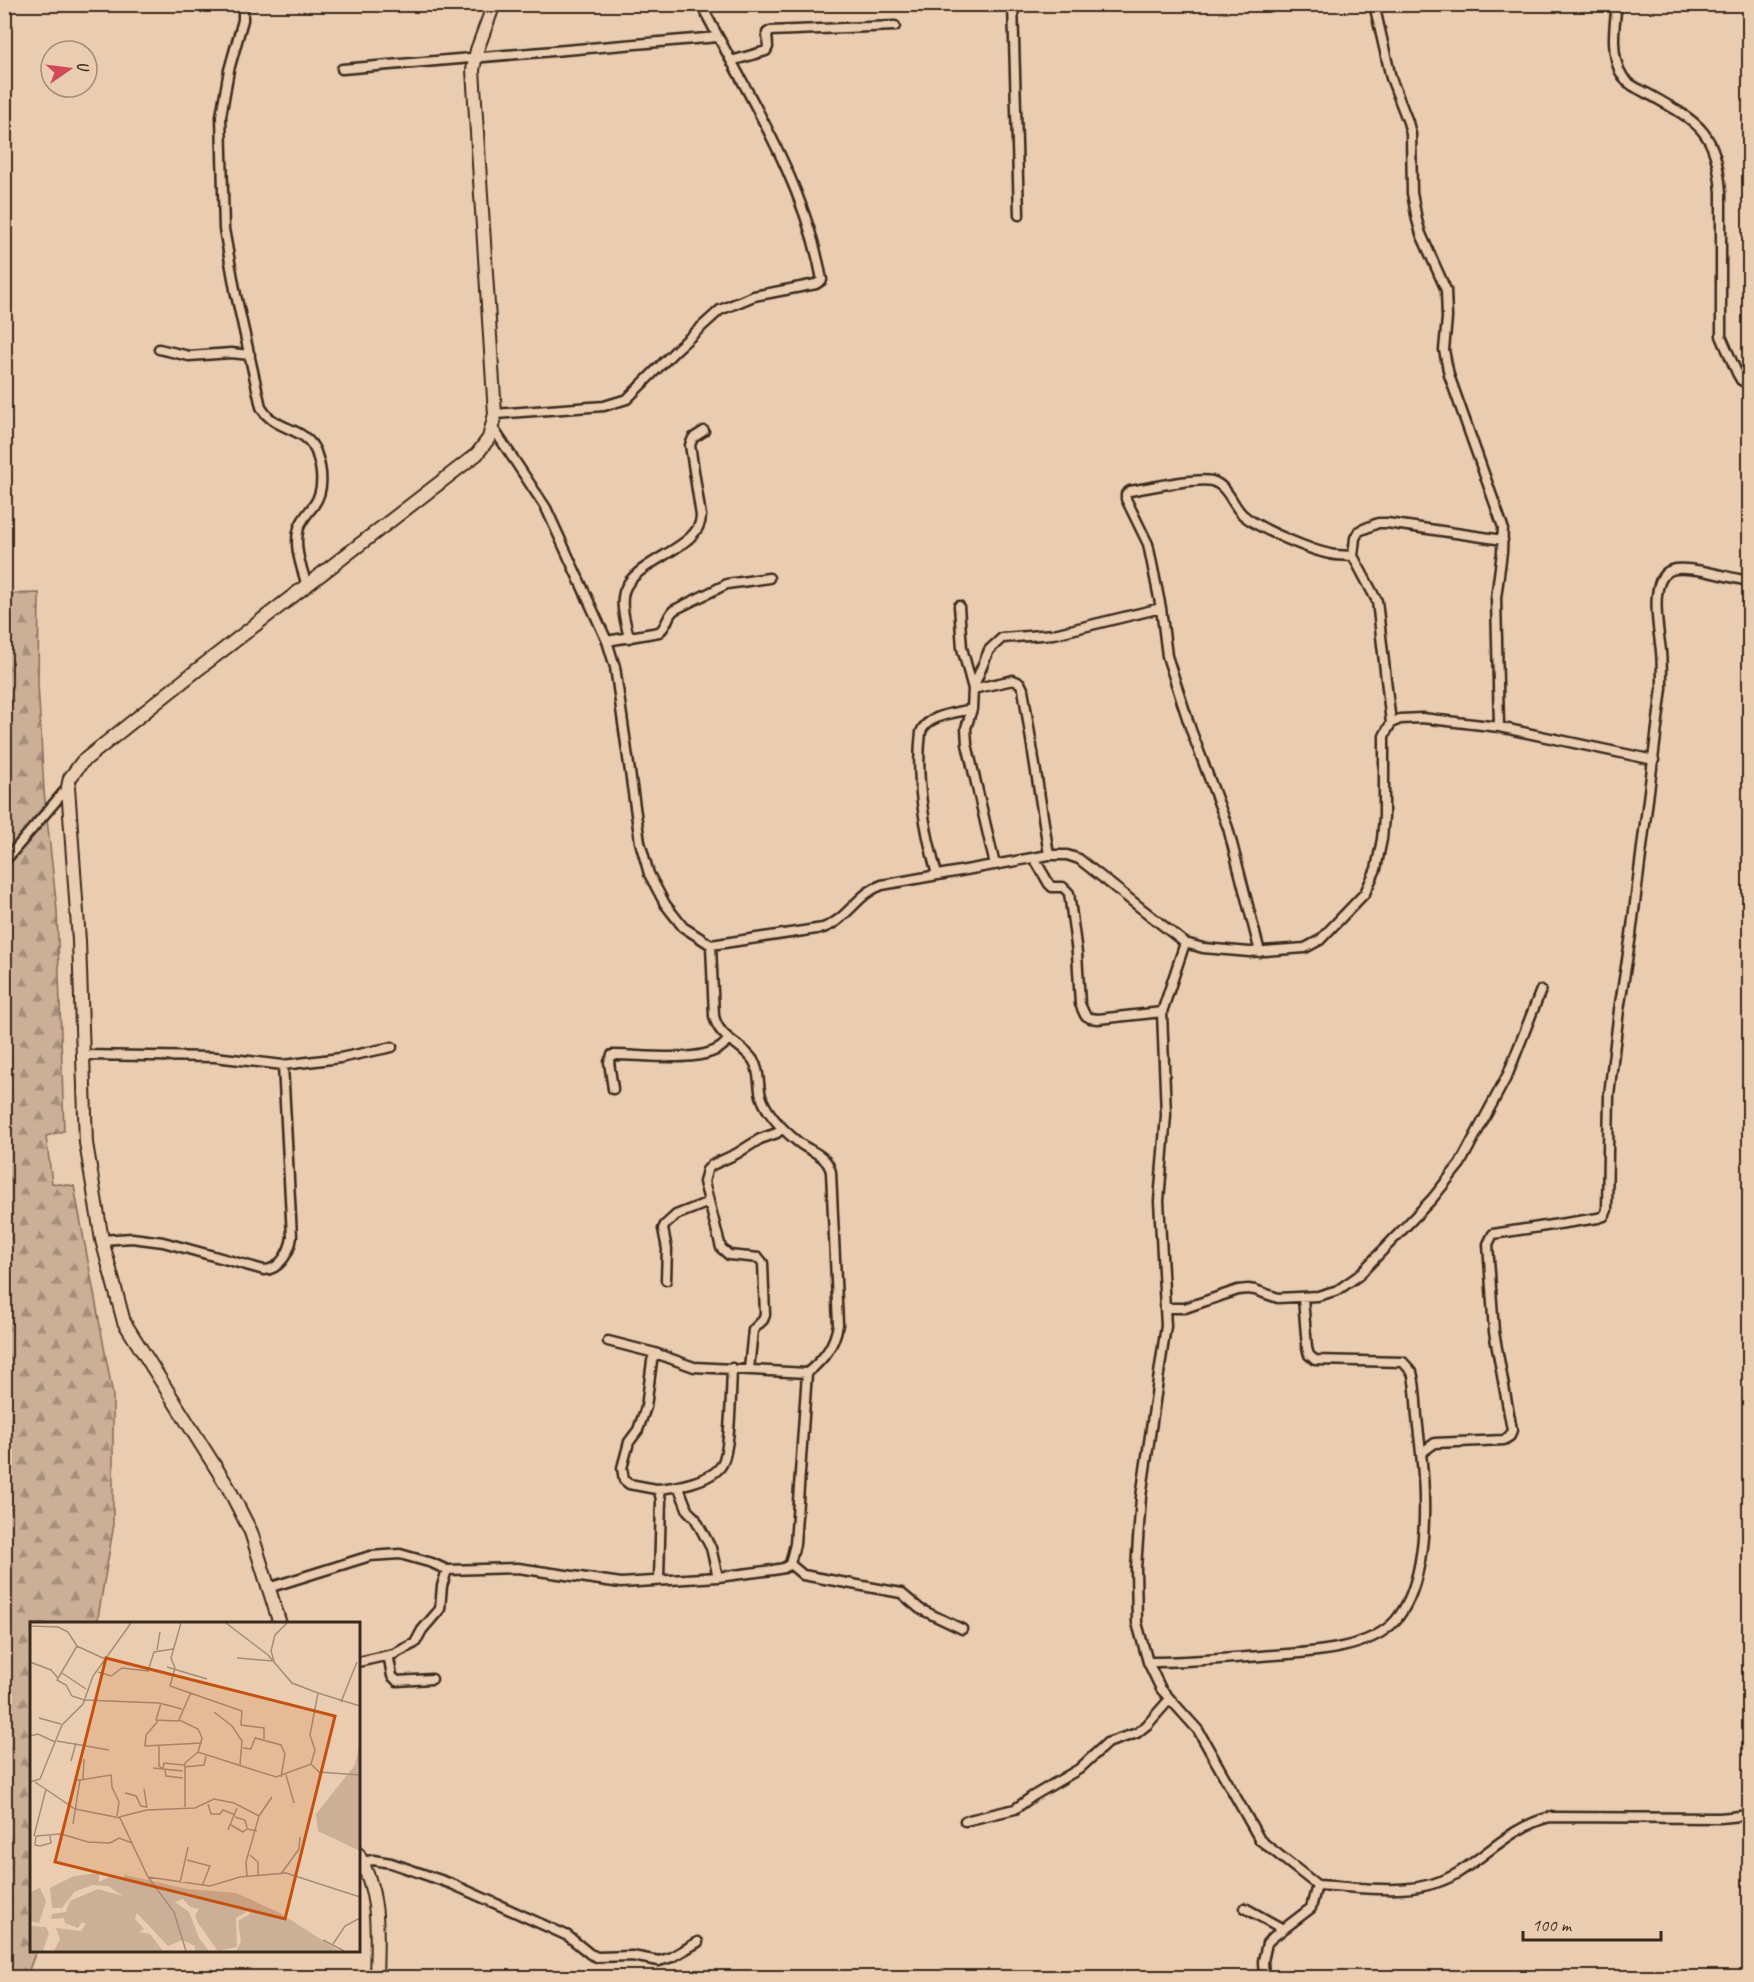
<svg xmlns="http://www.w3.org/2000/svg" width="1754" height="1982" viewBox="0 0 1754 1982" font-family="Caveat,sans-serif">
<style>
.forest{fill:url(#forest-firs);stroke:#836c5a;stroke-width:1.5}
.lines{fill:none;stroke-linecap:round;stroke-linejoin:round}
.street-casing{stroke:#3b2a1e;stroke-width:13}
.secondary-casing{stroke:#3b2a1e;stroke-width:16}
.street{stroke:#eacdb0;stroke-width:8}
.secondary{stroke:#eacdb0;stroke-width:12}
.inset-road{fill:none;stroke:#a48c76;stroke-width:1.5}
.view{fill:#c55010;fill-opacity:0.15;stroke:#c55010;stroke-width:3}
.inset-edge{fill:none;stroke:#3b2a1e;stroke-width:3}
</style>
<defs>
<pattern id="forest-firs" width="22" height="20" patternUnits="userSpaceOnUse" patternTransform="scale(1.5)"><rect width="22" height="20" fill="#cbaf96"/><path d="M5 1l3.5 6h-7zM16 11l3.5 6h-7z" fill="#a68f7a"/></pattern>
</defs>
<rect width="100%" height="100%" fill="#eacdb0"/>
<filter id="ink" filterUnits="userSpaceOnUse"><feTurbulence type="fractalNoise" baseFrequency=".0167" numOctaves="2"/><feDisplacementMap in="SourceGraphic" scale="12" xChannelSelector="R" yChannelSelector="G"/><feConvolveMatrix kernelMatrix="1 2 1 2 8 2 1 2 1" color-interpolation-filters="sRGB"/></filter>
<g filter="url(#ink)">
<path class="forest" d="M39,593L38,683L44,791L57,910L64,1131L46,1136L52,1183L74,1186L113,1395V1530L97,1623L32,1624V1950L36,1951L26,1978L4,1977V594Z"/>
<g class="lines">
<defs>
<path id="street" d="M243,4V20L229,70L221,116L224,229L236,295L261,407C274,432 305,425 316,452C322,469 325,489 314,505C309,512 302,519 299,528C293,547 302,568 307,586
M1013,4L1019,215
M1374,4L1391,78L1408,122L1411,134L1412,193L1417,220L1421,234L1446,290L1447,318L1444,350L1449,375L1503,527L1502,552L1496,598L1499,727
M1617,4C1614,26 1610,58 1623,77C1628,85 1641,90 1650,95C1700,123 1716,131 1721,192V336L1737,373L1741,380L1750,385
M731,61L766,51L768,47L767,33L770,31L895,26
M342,69L718,37
M159,349L189,356L231,353L250,355
M495,414L604,406L627,399L677,349L720,310L754,296L816,284L822,280C805,184 750,98 705,12L706,8L715,4
M493,428L546,508L607,641L615,667L640,842L649,874L665,904L683,927L711,945L823,928C847,920 858,893 882,885L1049,855H1067L1079,859L1185,943L1162,1012L1166,1115L1159,1201L1166,1326L1141,1497L1136,1568L1137,1623L1148,1662L1161,1689L1198,1730L1260,1840L1317,1885L1311,1908L1273,1937L1267,1943L1263,1961L1264,1978
M959,606L962,648L973,689L972,709L966,728L967,744L995,865
M629,638C626,624 620,606 624,592C633,560 701,549 701,516L690,445L693,438L704,431
M607,641L659,632C667,627 667,616 674,610L727,584L769,578
M973,688L989,650L1002,638L1054,634L1161,608
M973,689L1013,680L1020,683L1023,689L1049,855
M1391,723L1377,601L1353,556L1355,538L1359,531L1378,523H1387L1503,540
M1034,858L1049,884L1052,887H1063L1069,893L1077,953L1080,1004L1085,1015L1090,1018L1098,1019L1162,1012
M4,862L68,787
M937,875C925,830 915,780 921,732C927,715 956,713 972,709
M1185,943L1203,948L1250,952L1305,948L1320,940L1365,893L1376,869L1382,839L1384,817V736L1391,723L1400,719L1422,718L1499,727L1654,760
M1260,952L1228,828L1191,730L1167,656L1161,608L1148,544L1126,499V494L1130,491C1149,488 1195,477 1212,481C1228,486 1232,504 1242,514C1257,528 1310,550 1330,554C1337,556 1345,555 1353,556
M83,1055L215,1057L283,1065L340,1058L392,1047
M613,1089L609,1062L612,1055C640,1054 714,1067 728,1039
M102,1240L132,1238L163,1242L264,1270C280,1270 290,1251 292,1237L283,1065
M666,1280L667,1249L663,1229L665,1225L676,1215L709,1202
M1165,1308H1185L1238,1290L1248,1289L1255,1290L1278,1298L1318,1296L1338,1290L1358,1276L1432,1199L1460,1164L1508,1074L1541,990
M608,1341L655,1353L694,1367L807,1373
M655,1353L652,1361L646,1407L638,1430L629,1442L622,1468L624,1480L629,1484L656,1489L659,1491L661,1500L659,1580
M749,1369L753,1330L763,1320L765,1315L763,1263L759,1258L729,1255L721,1248L704,1182L707,1170L712,1165L736,1154L760,1139L777,1133L782,1128
M1421,1453L1435,1443L1504,1440L1510,1436L1512,1430L1494,1332L1488,1244L1493,1234L1598,1218L1604,1216L1607,1210L1609,1095L1619,1010L1631,935L1662,688C1662,676 1662,664 1661,651C1659,631 1646,572 1676,569C1698,567 1728,578 1750,581
M679,1488L688,1511L695,1518L711,1548L718,1577
M656,1489C674,1488 711,1481 721,1466C731,1452 731,1388 732,1368
M790,1564L803,1575L901,1593L920,1609L962,1629
M268,1588L370,1556L400,1554L432,1563L447,1570L518,1568L621,1583L718,1577L773,1570L784,1568L790,1564L795,1544L807,1373C824,1359 835,1345 838,1324L831,1172C827,1154 810,1152 798,1142C783,1130 767,1115 761,1096C758,1085 760,1070 753,1060C741,1043 719,1039 714,1016L711,945
M384,1656L389,1659L392,1676L397,1681L432,1679
M358,1662L394,1654L415,1643L422,1630L440,1609L442,1586L447,1570
M1148,1662C1186,1662 1223,1659 1261,1656C1300,1653 1367,1652 1395,1621C1421,1592 1425,1536 1424,1499C1424,1472 1420,1445 1417,1417C1416,1403 1416,1386 1412,1372L1403,1362L1315,1360L1309,1355L1307,1348L1303,1298
M965,1821L1015,1809L1033,1796L1079,1769L1107,1743L1137,1733L1147,1725L1169,1700
M362,1862L373,1860L391,1863L452,1884L568,1936L590,1954L597,1957L632,1956L659,1961L672,1957L698,1942
M1317,1885C1363,1887 1415,1898 1456,1874C1489,1854 1511,1827 1550,1817L1720,1818L1750,1815
M1245,1908L1283,1929"/>
<path id="secondary" d="M280,1624L251,1532L228,1487L124,1322L102,1240L86,1143L79,941L68,787L70,778L82,762L197,670L477,454L489,438L495,414L473,70L477,50L494,4
M358,1854C381,1895 377,1933 376,1978"/>
</defs>
<use href="#street" class="street-casing"/>
<use href="#secondary" class="secondary-casing"/>
<use href="#street" class="street"/>
<use href="#secondary" class="secondary"/>
</g>
</g>
<g transform="translate(30 1622)">
<rect width="330" height="330" fill="#eacdb0"/>
<path d="M330,118V229L288,209L286,192L325,143ZM69,251V260L79,255L92,258L95,253L158,267L206,271L250,291L309,329H206L211,320L208,299L220,292L218,289L206,296L207,325L188,329L168,301L165,293L169,287L160,285L153,277L145,280L159,290L169,316L179,329H165V324L152,318L138,324L107,291L105,297L114,307L109,310L120,312L133,329H24L30,317L26,306L51,309L56,302L52,300L48,306L35,301L34,296L21,297L22,292L36,290L40,279L68,267L93,274L78,264L62,263L44,270L32,286H22L20,266L44,254ZM10,266L16,279L9,301L0,299V270ZM0,304L16,305L19,311L13,329H0Z" fill="#cbaf96"/>
<path class="inset-road" d="M151,1L141,36L145,46L140,64L212,89L211,103L234,106V117M196,1L238,33L262,61L288,71L280,113L285,128L281,142M0,4L28,5L38,10L47,24M127,28L130,10M207,36L244,39L241,29L245,13L257,1M75,37L47,24L27,58L36,63L42,74L54,78L129,81L152,87M0,40L21,48L28,56M137,45L177,57M68,50L81,54L92,46L118,49L124,30L143,27M32,51L56,67M161,70L149,98L168,107L172,116L168,130M288,71L330,84M311,80L327,40M131,81L126,98L149,99M184,90L202,104L212,119L210,143M9,96L31,102M128,99L116,113L115,124L172,121M0,114L8,112L25,120M27,119L79,128M129,123V144L133,147L134,141L154,143M213,126L221,127L225,116L251,123L255,132L251,155M41,139L46,121M154,145L174,143L176,134M123,146L153,149M135,148L136,154L153,156M256,153L264,181M53,157L54,137M50,158L81,153L82,165L89,180L87,194M0,160L10,157L32,103L53,82L63,54L101,1M5,160L45,187L90,196L118,255L180,264L210,255L256,251L330,275M114,167L117,186M95,171L106,174L111,184L117,185M178,182L181,192H190L193,188L205,193M155,185V141L168,130L246,155L281,142L289,150L330,153M229,194L242,175M89,195L117,188L165,186L184,177L204,181L229,194L216,240L217,255M205,195L215,198L217,206M43,202L50,158H46L47,150M201,203L213,210L217,207L227,209M198,208L207,186M4,214L16,167M6,214L31,212L58,220L80,221L89,216L102,221M6,214L5,223L10,224L21,221L20,214M220,233L228,240V254M157,238L180,244L172,264M251,252L269,227L270,215M118,255L144,290L156,329M150,261L158,225M293,318L314,329M303,322L315,304L330,296"/>
<path class="view" d="M76,36L305,94L255,297L25,240Z"/>
<rect width="330" height="330" class="inset-edge"/>
</g>
<rect width="1754" height="1982" fill="none" stroke="#eacdb0" stroke-width="24"/>
<rect x="12" y="12" width="1730" height="1958" fill="none" stroke="#3b2a1e" stroke-width="2" filter="url(#ink)"/>
<g transform="translate(69 69) rotate(76)"><circle r="28" fill="#eacdb0" stroke="#a48c76" stroke-width="1.5"/>
<path d="M0-4.5L10 22L0 15L-10 22Z" fill="#d1495b"/>
<text y="-9" font-size="16" font-weight="bold" text-anchor="middle" fill="#3b2a1e">U</text>
</g>
<path d="M1523 1931v9h138v-9" fill="none" stroke="#3b2a1e" stroke-width="3"/>
<text x="1532" y="1931" font-size="18" fill="#3b2a1e" stroke="#eacdb0" stroke-width="4.5" paint-order="stroke">100 m</text>
</svg>
